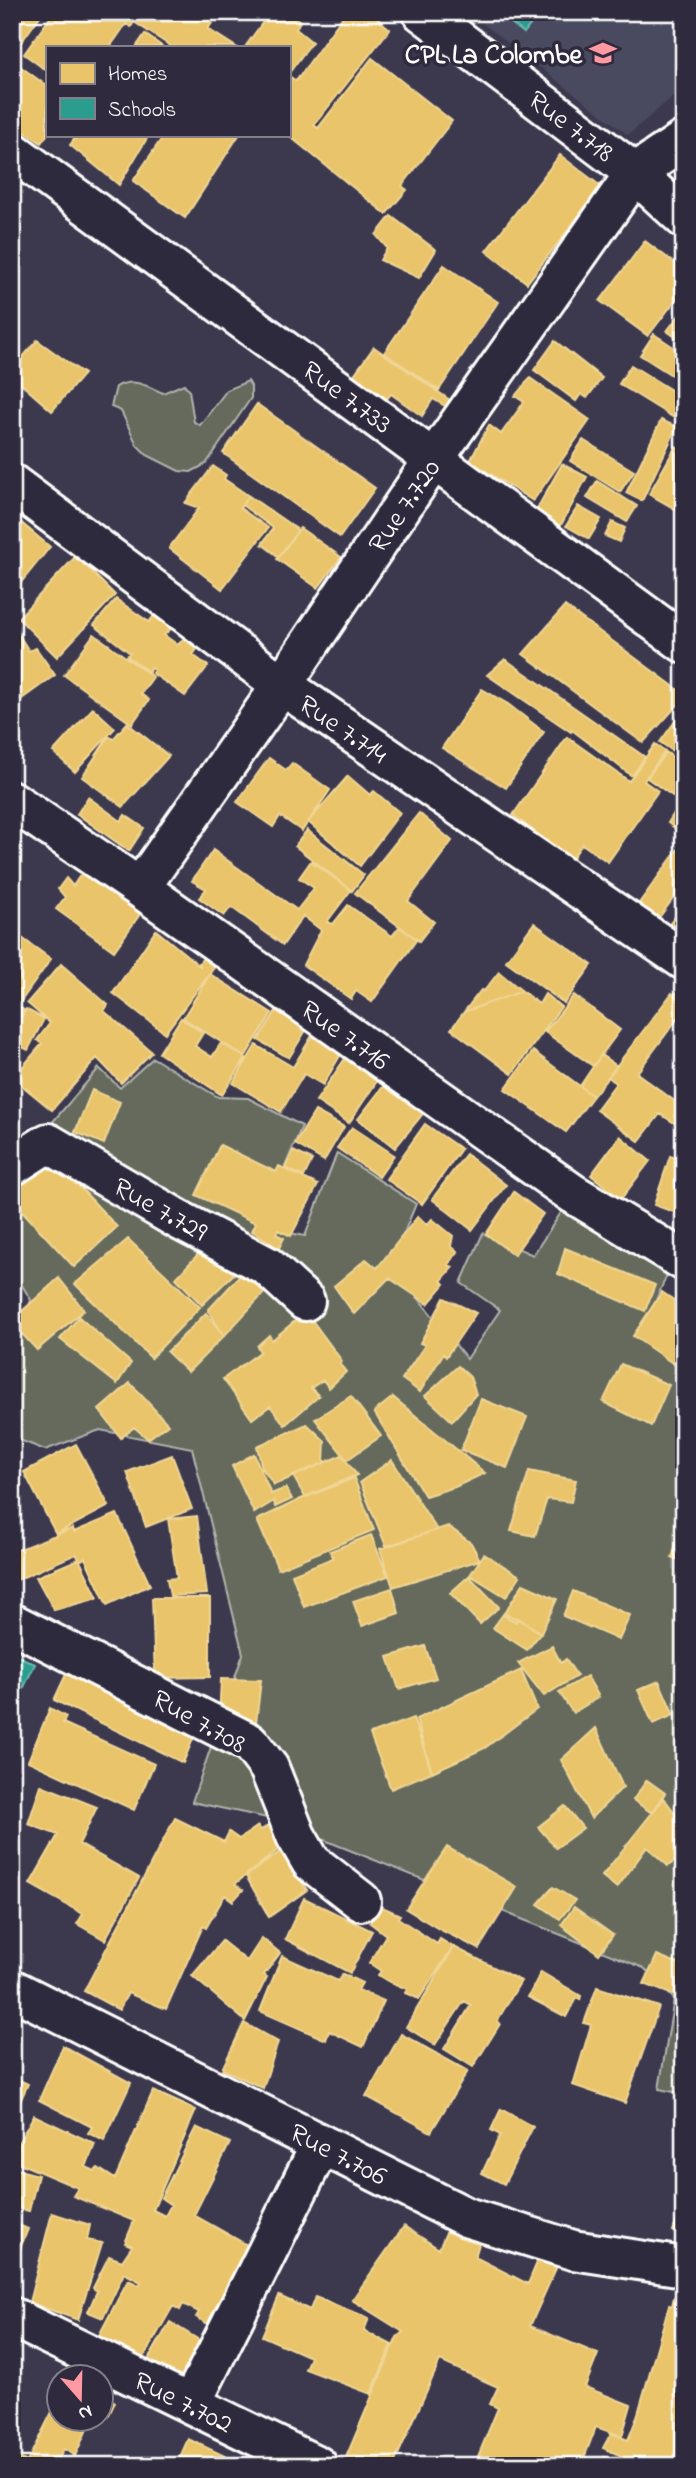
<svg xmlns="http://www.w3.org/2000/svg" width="696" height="2478" viewBox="0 0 696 2478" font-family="'Indie Flower',sans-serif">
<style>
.built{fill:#49485f}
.green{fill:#656a5c;stroke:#b2b4ae;stroke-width:2}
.homes{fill:#e9c46a;stroke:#f0d697;stroke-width:2}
.schools{fill:#2a9d8f;stroke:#6abab1;stroke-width:2}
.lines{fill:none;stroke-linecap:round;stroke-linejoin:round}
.minor-casing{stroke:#fff;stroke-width:44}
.minor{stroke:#2f2a3d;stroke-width:38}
.labels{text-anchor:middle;stroke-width:7;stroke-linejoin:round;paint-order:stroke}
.poi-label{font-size:28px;font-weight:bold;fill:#fff;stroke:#2f2a3d;text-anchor:end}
.street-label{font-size:28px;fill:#fff;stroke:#2f2a3d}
</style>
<rect width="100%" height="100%" fill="#3c394f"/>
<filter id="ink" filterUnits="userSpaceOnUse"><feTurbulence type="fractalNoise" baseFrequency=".0143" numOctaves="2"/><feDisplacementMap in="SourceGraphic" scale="14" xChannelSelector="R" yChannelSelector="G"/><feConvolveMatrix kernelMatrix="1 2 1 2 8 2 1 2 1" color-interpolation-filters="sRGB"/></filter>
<g filter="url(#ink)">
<path class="built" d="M468,12H678L684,20V87L628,135Z"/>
<path class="green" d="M248,381L251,386V398L206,464L191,472L179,471L147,455L137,445L121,411L111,407L116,387C133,377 147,386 163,393L184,384L189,390L194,422L200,425L227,390Z
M153,1058L218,1097L248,1098L302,1126L260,1227L305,1236L337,1153L416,1204L391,1264L467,1359L500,1310L461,1283L483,1233L533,1255L566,1205L674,1259L641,1334L684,1358V2094L659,2089L674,1999L644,1968L272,1819L192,1802L243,1654L192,1448L100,1430L45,1450L12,1437V1352L31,1300L12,1269V1169L99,1068L120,1088Z"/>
<path class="homes" d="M12,12H36L40,16L12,55Z
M54,12H196L212,23L208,29L236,47H172L134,22L131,27L126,24L110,47H47V71L24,54Z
M270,12H287L300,21L296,29L312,42L289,73V47H245Z
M346,12H369L390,29L314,125L318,128L372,58L452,121L402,186L407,190L386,214L288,135L289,76L296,81Z
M145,34L163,47H136Z
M17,64L47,86V135L41,143L12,123V71Z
M77,135H149L119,185L70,145Z
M164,135H239L185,218L133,181Z
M560,155L607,191L590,212L585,208L527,283L486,251Z
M391,216L436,250L419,278L380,260L387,248L376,235Z
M645,241L684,270V289L648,336L600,301Z
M444,265L498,302L439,390L384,353Z
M683,310H684V343L667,331Z
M654,334L684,354V383L640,355Z
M37,340L84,374L52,411L12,376V370Z
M555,341L602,378L587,398L581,394L576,401L534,370Z
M374,347L454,403L450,409L433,399L422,416L391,394L387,399L353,376Z
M631,365L684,398V403L674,418L619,384Z
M530,378L590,420L533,501L470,461L489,425L501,434L524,402L515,396Z
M257,404L375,488L340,537L223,453Z
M661,420L677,427L642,501L626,493Z
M583,440L634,471L620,492L570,461Z
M676,446L684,451V514L649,494Z
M562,464L587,477L560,527L534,514Z
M213,466L226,475L224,479L249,496L240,508L268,528L222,589L169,548L199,508L185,503Z
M597,481L637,506L627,522L587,498Z
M249,496L298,530L279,557L262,544L273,528L242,505Z
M578,506L601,519L589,539L566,526Z
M12,515L50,547L19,585L12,580Z
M612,522L625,528L619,542L605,536Z
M300,528L341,557L318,588L277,559Z
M76,556L115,595L57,657L18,618Z
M116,599L149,622L156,613L172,628L164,635L178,645L184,638L197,649L193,655L208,666L185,696L152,673L154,670L150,668L149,672L127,656L130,653L94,625Z
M565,606L684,694V698L643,743L523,654Z
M12,624L29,651L36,648L55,675L12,706Z
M94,634L153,677L141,694L149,700L132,724L64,675Z
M505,659L645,757L632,776L572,730L571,732L487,675Z
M482,689L508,704L544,732L506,788L442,748Z
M93,708L115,728L75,772L53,752Z
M684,709V759L660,742Z
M127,723L169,756L123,807L82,777L109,736L113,739Z
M567,737L629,781L655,744L665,751L644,781L658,791L608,862L582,844L571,860L513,815Z
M666,752L684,765V804L647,778Z
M269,758L286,770L292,763L330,790L302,831L280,816L273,827L237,802Z
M348,776L370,795L374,791L400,813L360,866L308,822Z
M88,797L121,821L125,815L144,828L129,851L77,814Z
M679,805L684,809V835L668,823Z
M419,813L452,841L408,901L434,922L419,941L355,893Z
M307,830L364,875L352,891L295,846Z
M684,841V884L658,919L637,906Z
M213,850L297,910L314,888L299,878L311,861L351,890L327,922L333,924L348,905L392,936L399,927L417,939L372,1002L356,991L351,999L303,965L321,930L303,916L283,945L231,907L224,916L199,898L206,889L192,881Z
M85,868L143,910L114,951L56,909L65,897L58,889L66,878L73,886Z
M684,905V932L679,934L668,926Z
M534,923L592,965L564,1003L506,961Z
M156,930L201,967L199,963L204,957L216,965L165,1033L113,993Z
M22,938L51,959L19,1004L12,1000V949Z
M61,964L108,1005L104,1011L152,1052L121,1083L97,1058L52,1110L13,1078L42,1044L37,1040L50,1023L27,1003Z
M499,972L522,991L464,1012L481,990L484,991Z
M210,974L272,1013L245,1057L183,1018Z
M522,991L539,1004L545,994L561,1007L512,1074L451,1029L464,1012Z
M678,991L684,996V1010L637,1073L684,1108L676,1124L660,1114L639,1141L596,1110L616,1083L608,1077L672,993L674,995Z
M574,995L620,1030L593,1066L545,1032Z
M12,1003L24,1010L12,1029Z
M26,1009L44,1019L28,1050L12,1042V1035Z
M276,1011L306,1030L289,1058L258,1040Z
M181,1018L203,1033L195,1046L212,1057L221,1043L246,1058L222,1095L159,1053Z
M312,1036L341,1054L323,1085L304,1074L281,1112L233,1083L256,1045L293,1067Z
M533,1051L593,1096L566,1132L505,1089Z
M601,1055L617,1066L593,1096L580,1086Z
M346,1057L379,1078L349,1123L316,1101Z
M385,1084L426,1110L395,1148L358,1119Z
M92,1090L120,1102L104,1144L75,1132Z
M315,1111L344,1127L324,1161L295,1144Z
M425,1124L461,1149L422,1204L386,1179Z
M352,1127L394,1155L379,1177L337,1148Z
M620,1136L650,1161L621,1199L591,1175Z
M220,1145L276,1172L279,1166L318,1185L291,1236L278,1230L276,1234L284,1238L279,1248L252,1231L256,1223L196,1195Z
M293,1151L312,1160L304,1177L285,1168Z
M466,1154L506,1185L472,1230L432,1199Z
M51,1156L117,1227L74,1267L12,1200V1191Z
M670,1156L684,1161V1227L679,1225L682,1215L654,1205Z
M514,1192L543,1214L514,1255L486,1234Z
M418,1216L427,1225L432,1219L453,1236L451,1246L458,1252L448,1265L453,1267L441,1281L445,1284L428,1304L389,1278L354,1314L334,1286L366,1259L377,1268Z
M215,1236L244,1264L202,1305L176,1278Z
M128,1239L200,1307L151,1358L75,1284Z
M565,1248L655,1285L645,1311L558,1274Z
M246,1269L266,1291L224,1336L208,1310Z
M59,1278L84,1310L37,1350L12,1323V1320Z
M662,1292L684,1307V1359L678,1367L633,1336Z
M444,1298L476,1313L446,1357L443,1354L420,1392L402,1379L425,1345L420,1343Z
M306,1312L342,1361L340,1364L346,1372L329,1388L323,1380L311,1388L319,1396L285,1425L270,1406L252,1419L223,1379L260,1352L257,1346L269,1335L272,1340Z
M206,1313L224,1336L188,1372L167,1352Z
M79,1317L131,1363L117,1384L60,1339Z
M621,1364L669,1385L651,1426L603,1402Z
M458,1366L470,1377L476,1394L452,1421L425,1396Z
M130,1383L168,1424L148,1439L134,1427L121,1438L99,1410Z
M351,1396L381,1436L347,1460L315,1419Z
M393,1397L450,1444L485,1473L455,1487L425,1496L374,1412Z
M481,1399L527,1417L507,1468L461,1450Z
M307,1424L325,1441L324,1463L274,1485L262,1468L257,1446Z
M76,1444L109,1506L56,1534L24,1472Z
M254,1454L271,1494L286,1488L292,1499L275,1507L274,1501L254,1513L232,1466Z
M172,1455L192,1509L146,1527L127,1472Z
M342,1455L357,1475L305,1497L293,1476Z
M392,1460L437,1530L386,1546L360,1482Z
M529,1471L576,1480L571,1502L547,1499L535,1536L511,1531Z
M354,1478L374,1530L278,1569L257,1520L301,1499Z
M12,1491L19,1515L12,1518Z
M117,1514L150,1585L107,1605L85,1558L80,1561L98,1598L54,1610L36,1577L79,1559L76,1554L12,1582V1552L73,1528L74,1532Z
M197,1516L207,1594L170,1596L167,1579L177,1578L168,1519Z
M684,1516V1561L672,1558Z
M448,1526L471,1543L480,1560L393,1587L380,1549Z
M371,1535L388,1576L304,1607L292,1574L333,1558L330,1551Z
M484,1554L520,1576L506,1597L470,1575Z
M469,1576L499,1607L480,1624L450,1593Z
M523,1584L557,1599L541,1633L518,1618L516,1622L503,1615Z
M392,1588L399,1613L362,1626L353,1601Z
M573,1591L630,1615L619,1640L563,1616Z
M152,1598H210V1677L155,1678Z
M504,1613L520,1620L541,1633L527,1650L493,1628Z
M425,1646L436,1678L399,1689L388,1657Z
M552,1646L561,1663L566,1659L577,1676L544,1696L518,1663Z
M68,1670L196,1732L183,1763L54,1700Z
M521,1670L537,1709L485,1748L432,1772L416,1719Z
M587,1676L599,1697L573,1713L559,1692Z
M221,1679L261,1680L256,1723L219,1719Z
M659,1681L674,1715L653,1724L638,1690Z
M50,1708L66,1717L63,1723L154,1764L134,1810L28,1761Z
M413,1718L432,1772L391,1789L370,1734Z
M596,1728L623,1787L591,1818L561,1760Z
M647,1780L665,1793L652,1813L633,1800Z
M41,1785L97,1807L79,1844L139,1878L105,1940L77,1924L83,1914L30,1884L58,1835L28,1824Z
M664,1798L677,1816L684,1831V1855L668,1866L647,1847L617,1888L602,1876Z
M565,1806L583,1828L556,1848L538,1827Z
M175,1818L224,1842L229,1832L239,1839L258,1826L261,1830L274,1822L288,1842L235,1884L243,1890L233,1901L225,1895L206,1928L203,1926L166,2009L128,1993L119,2010L84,1991Z
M447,1847L517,1887L479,1949L439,1929L406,1909Z
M281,1851L307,1890L269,1917L246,1876Z
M553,1887L575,1900L560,1919L538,1904Z
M304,1898L372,1931L350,1973L285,1939Z
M380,1906L400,1915L398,1918L437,1944L440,1939L453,1947L419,1999L405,1993L407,1989L386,1980L378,1975L381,1971L369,1963L386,1935L370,1923Z
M574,1907L613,1935L599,1954L561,1925Z
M262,1938L280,1953L264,1975L267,1977L245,2021L192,1976L222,1941L247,1961Z
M454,1947L521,1981L497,2021L500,2024L473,2067L444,2049L471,2005L464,2001L435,2045L406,2027Z
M657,1955L684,1966V1999L644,1984Z
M282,1956L338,1981L343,1974L362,1983L358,1990L384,2001L363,2047L329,2031L326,2040L260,2011Z
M541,1972L581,1996L580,2000L576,1998L566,2017L528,1997Z
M597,1987L659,2007L625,2103L573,2085L591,2025L584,2023Z
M244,2023L278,2042L263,2088L222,2069Z
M401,2034L468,2071L431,2132L366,2096Z
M63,2046L131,2083L104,2141L88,2133L92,2127L39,2100Z
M15,2078L28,2084L12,2119V2084Z
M153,2091L196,2110L153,2210L165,2216L171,2205L161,2198L196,2127L230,2143L194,2215L258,2251L211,2326L196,2317L199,2312L183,2304L180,2310L173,2306L137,2369L95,2343L128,2280L139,2285L141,2282L124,2273L103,2318L88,2312L97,2291L93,2288L109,2256L122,2261L132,2246L125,2243L134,2221L73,2196L78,2188L12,2160V2154L34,2115L95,2144L86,2167L95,2171L98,2168L115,2179Z
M501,2109L533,2127L504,2184L482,2173L500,2135L491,2130Z
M12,2168L38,2175L29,2211L12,2207Z
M684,2173V2193L678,2191Z
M684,2203V2233L673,2231Z
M52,2213L90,2225L87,2240L102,2243L78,2320L29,2302Z
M12,2222L28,2229L12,2268Z
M404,2226L439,2249L448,2228L479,2244L475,2257L528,2284L538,2260L557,2266L530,2326L598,2354L585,2387L631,2405L622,2436L596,2427L581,2466H474L498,2408L490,2404L498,2387L440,2361L393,2466H354L344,2462L397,2337L403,2332L352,2300Z
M279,2296L310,2310L315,2297L369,2318L364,2331L392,2345L371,2394L305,2369L310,2357L262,2336Z
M674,2297L684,2300V2466H636L620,2459L622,2456L603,2448L611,2433L628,2440L637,2417L669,2305L672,2306Z
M170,2322L204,2343L180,2384L146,2364Z
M60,2396V2418H92L75,2456L64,2449L55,2466H12V2454L27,2462Z
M107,2397L115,2402L108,2417L102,2414V2400Z
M188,2439L229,2458L225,2466H176Z
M604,2457L626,2466H600Z
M127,2458L142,2466H122Z"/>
<path class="schools" d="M497,12H540L524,33Z
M12,1653L35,1664L15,1706L12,1705Z"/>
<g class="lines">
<defs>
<path id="minor" d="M422,12L635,173L684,218
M12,151L684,643
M12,484L282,685L684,960
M12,801L140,888L572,1193L684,1261
M140,888L282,685L434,459L635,173L684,140
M12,1166L48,1143L181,1221L267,1266L305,1301
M12,1623L250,1743L269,1768L296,1836L311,1862L361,1901
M12,1989L466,2217L573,2250L684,2267
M12,2317L318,2466
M191,2404L321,2144"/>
</defs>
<use href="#minor" class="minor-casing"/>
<use href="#minor" class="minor"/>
</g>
</g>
<defs>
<symbol id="school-bare" viewBox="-9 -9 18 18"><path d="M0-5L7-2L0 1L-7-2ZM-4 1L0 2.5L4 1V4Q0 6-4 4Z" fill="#ff9aa2" stroke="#2f2a3d" stroke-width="2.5" paint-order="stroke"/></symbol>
</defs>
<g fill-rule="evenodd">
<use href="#school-bare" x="584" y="34" width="38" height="38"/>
</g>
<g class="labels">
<g class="poi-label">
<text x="582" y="63">CPL La Colombe</text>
</g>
<g class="street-label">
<text transform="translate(572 125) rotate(37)" y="10">Rue 7.718</text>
<text transform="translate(348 396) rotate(36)" y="10">Rue 7.733</text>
<text transform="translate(403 505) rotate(-56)" y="10">Rue 7.720</text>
<text transform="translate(344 728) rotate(34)" y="10">Rue 7.714</text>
<text transform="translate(346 1034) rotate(35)" y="10">Rue 7.716</text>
<text transform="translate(161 1208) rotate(29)" y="10">Rue 7.729</text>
<text transform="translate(200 1720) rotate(29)" y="10">Rue 7.708</text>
<text transform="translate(339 2153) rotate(27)" y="10">Rue 7.706</text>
<text transform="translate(184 2401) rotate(26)" y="10">Rue 7.702</text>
</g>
</g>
<rect width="696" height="2478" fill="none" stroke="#2f2a3d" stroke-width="42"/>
<rect x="21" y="21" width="654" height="2436" fill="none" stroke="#fff" stroke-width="2.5" filter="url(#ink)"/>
<rect x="46" y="46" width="245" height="91" fill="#2f2a3d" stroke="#827f8b" stroke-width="2"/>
<rect x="60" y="63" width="35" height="21" fill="#e9c46a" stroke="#827f8b" stroke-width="2"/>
<text x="108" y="80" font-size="21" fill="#ffffff">Homes</text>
<rect x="60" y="98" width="35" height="21" fill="#2a9d8f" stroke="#827f8b" stroke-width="2"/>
<text x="108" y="116" font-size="21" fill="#ffffff">Schools</text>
<g transform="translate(80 2398) rotate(160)"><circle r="33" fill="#2f2a3d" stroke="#827f8b" stroke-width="2"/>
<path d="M0-5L12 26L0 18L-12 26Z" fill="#ff9aa2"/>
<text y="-10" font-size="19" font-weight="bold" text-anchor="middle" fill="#ffffff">N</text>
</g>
</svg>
